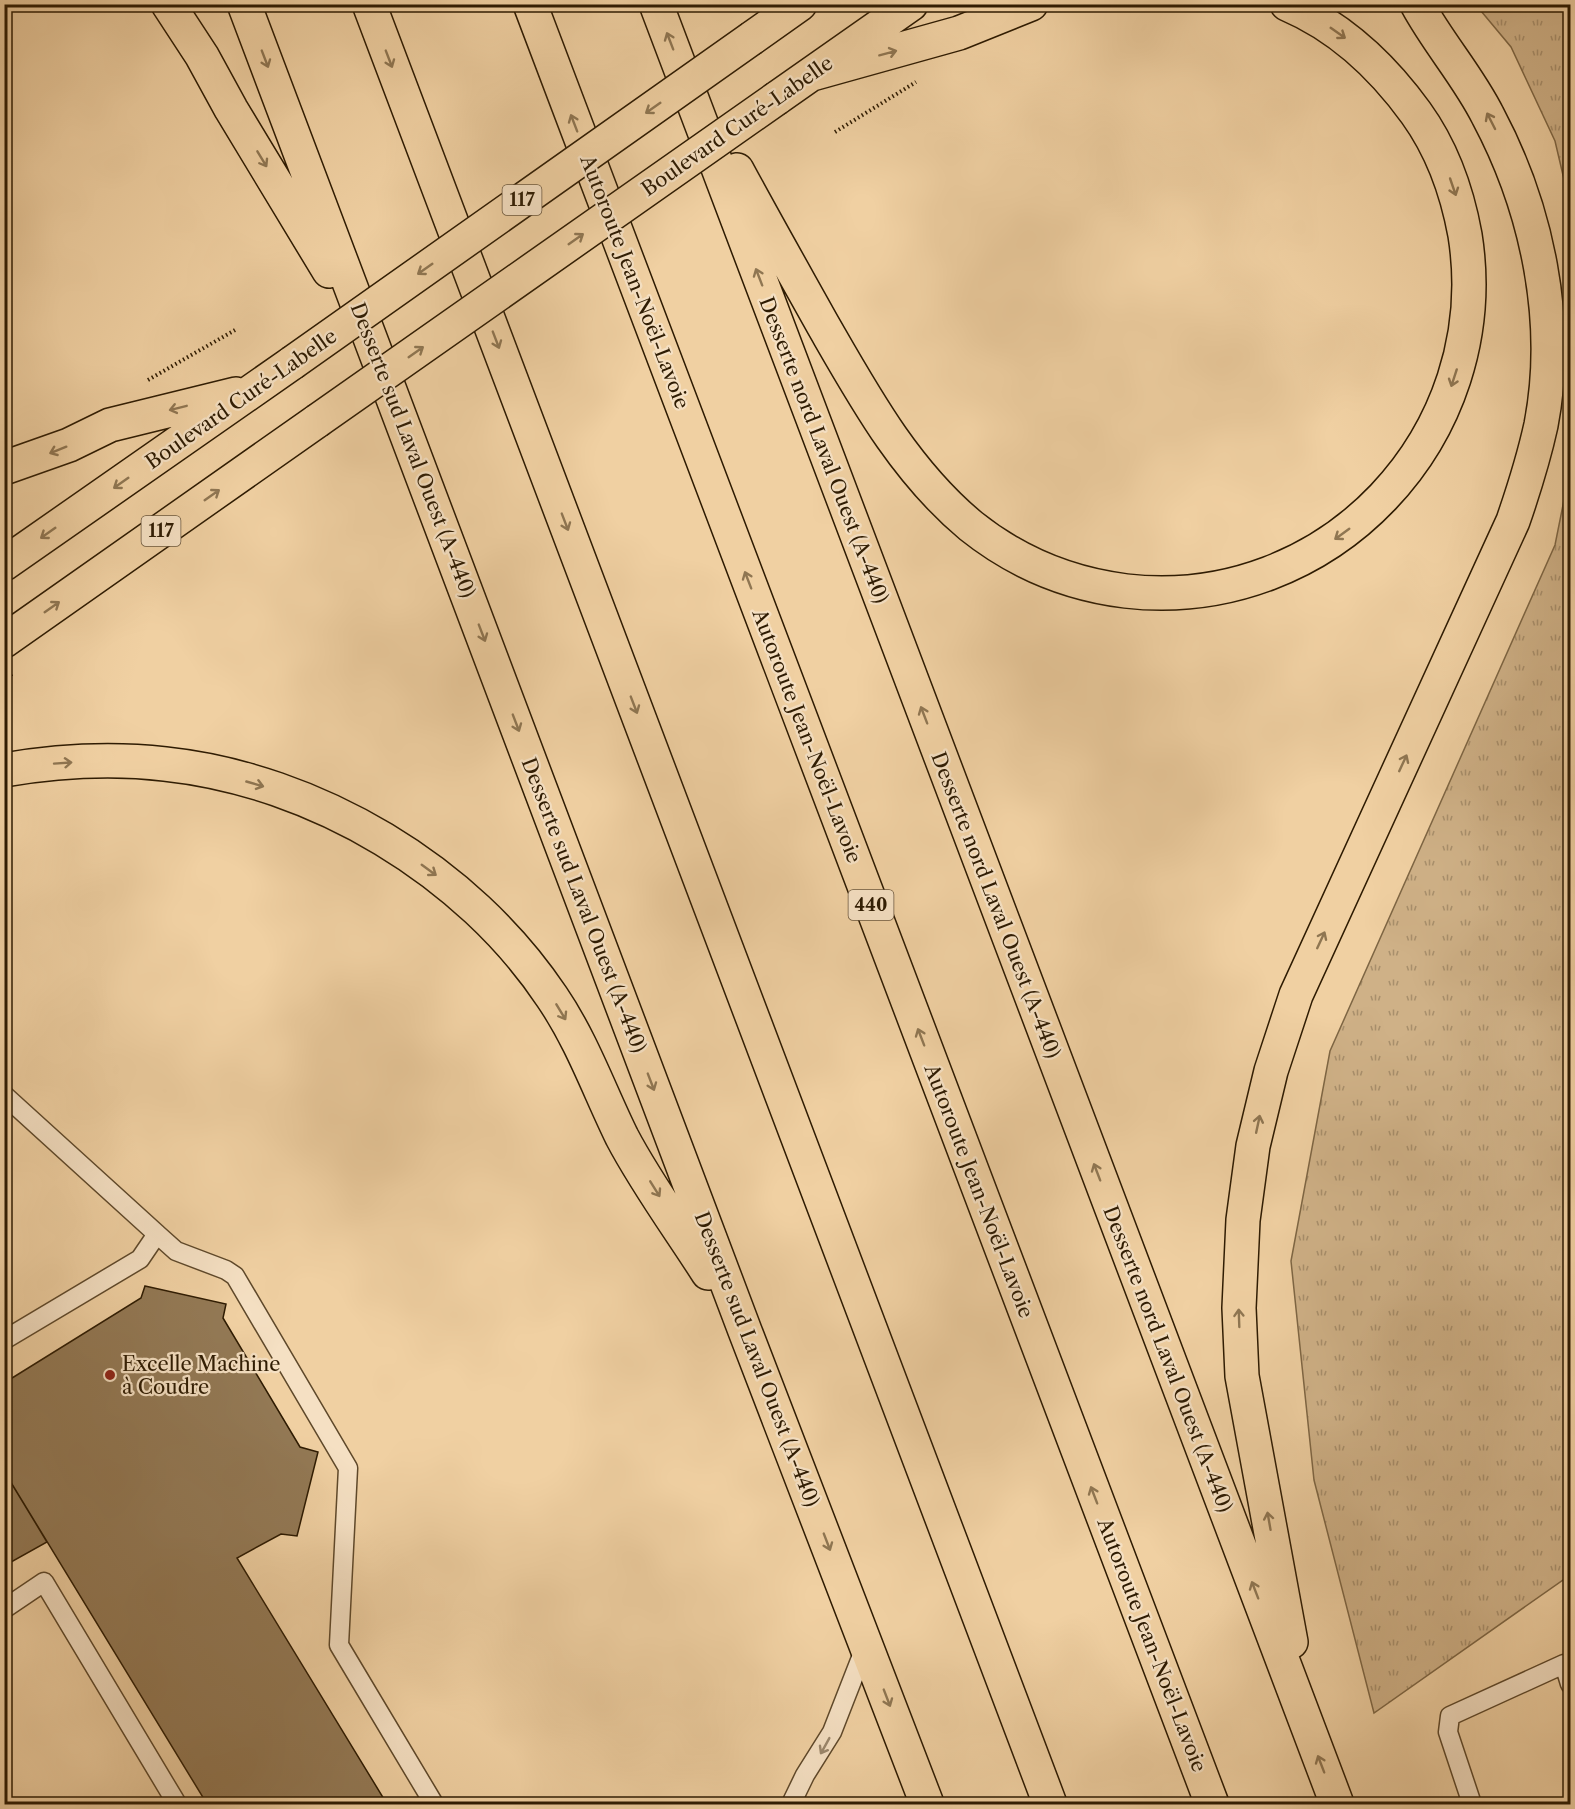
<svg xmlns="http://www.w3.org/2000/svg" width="1575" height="1809" viewBox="0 0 1575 1809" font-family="'Libre Caslon Text',serif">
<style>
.grass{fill:url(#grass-tufts);stroke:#7e6644;stroke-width:1.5}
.building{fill:#937955;stroke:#2e1b02;stroke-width:1.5}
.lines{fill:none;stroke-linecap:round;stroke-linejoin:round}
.lane-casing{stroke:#5e482a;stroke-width:21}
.primary-casing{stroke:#2e1b02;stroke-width:36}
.highway-casing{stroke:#2e1b02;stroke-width:36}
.path{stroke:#2e1b02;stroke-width:4;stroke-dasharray:1.5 3;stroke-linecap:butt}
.lane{stroke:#f5e0c3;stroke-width:18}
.primary{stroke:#f0d0a2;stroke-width:33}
.highway{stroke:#f0d0a2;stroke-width:33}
.primary-bridge-casing{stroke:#2e1b02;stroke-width:36;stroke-linecap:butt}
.primary-bridge{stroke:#f0d0a2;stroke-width:33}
.oneway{stroke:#8f7652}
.oneway2{stroke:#9b876c}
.poi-dot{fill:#8f2418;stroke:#f5e0c3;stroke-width:2}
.labels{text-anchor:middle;stroke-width:4.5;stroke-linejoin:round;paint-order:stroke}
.shield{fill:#f5e0c3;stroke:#6a563c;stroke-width:1.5}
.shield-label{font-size:18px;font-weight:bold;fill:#2e1b02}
.street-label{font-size:20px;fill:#2e1b02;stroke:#f5e0c3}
.poi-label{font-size:20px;fill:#2e1b02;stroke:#f5e0c3;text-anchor:start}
</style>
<defs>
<pattern id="grass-tufts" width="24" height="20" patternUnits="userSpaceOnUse" patternTransform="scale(1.5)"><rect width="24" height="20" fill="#cfb187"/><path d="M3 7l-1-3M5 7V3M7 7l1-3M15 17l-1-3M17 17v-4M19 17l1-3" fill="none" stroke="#a88f6c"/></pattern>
</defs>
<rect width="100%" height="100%" fill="#f0d0a2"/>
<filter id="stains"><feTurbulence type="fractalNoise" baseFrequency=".00333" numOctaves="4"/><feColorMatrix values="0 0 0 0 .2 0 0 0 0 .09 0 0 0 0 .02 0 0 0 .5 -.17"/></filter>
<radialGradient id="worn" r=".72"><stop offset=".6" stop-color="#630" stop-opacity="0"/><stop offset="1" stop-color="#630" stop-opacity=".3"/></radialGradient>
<path class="grass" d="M1476,5H1570V205L1555,141L1511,47Z
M1570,470V1575L1374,1713L1314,1480L1291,1261L1330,1051L1555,545Z"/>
<path class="building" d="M145,1286L226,1304L223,1318L300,1447L318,1452L297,1536L281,1534L237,1558L387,1804H207L4,1471V1383L141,1298Z
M4,1471L47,1542L4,1566Z"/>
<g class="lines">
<defs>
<path id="lane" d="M4,1095L157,1234
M4,1340L140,1259L157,1234L176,1251L226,1270L235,1276L348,1468L339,1645L434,1804
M4,1609L44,1582L177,1804
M791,1804L805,1775L832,1732L866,1645
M1472,1804L1448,1732L1450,1716L1564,1664L1570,1684"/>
<path id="primary" d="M168,4L202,56L231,109L329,271
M244,4L745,1331L927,1804
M656,4L1337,1804
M752,38L800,4
M812,74L959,33L1031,4
M777,98L911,4
M737,170C765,222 794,273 823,325C865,398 905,471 971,526C1016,562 1069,584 1126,591C1328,614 1497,436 1465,235C1457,191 1442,149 1416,113C1382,66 1341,27 1287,4
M4,468L69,445L110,425L236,394
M4,564L292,363
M4,641L317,421
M4,770C57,761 112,758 165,764C316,780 468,871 552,997C582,1041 599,1090 622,1137C646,1183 680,1229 708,1273
M1291,1642L1242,1376L1239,1308L1243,1220L1253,1146L1271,1071L1296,995L1513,521C1524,489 1534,457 1541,425C1561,321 1537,208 1488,116C1468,76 1438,43 1417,4"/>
<path id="highway" d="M369,4L1050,1804
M530,4L1212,1804"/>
</defs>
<use href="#lane" class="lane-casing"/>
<use href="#primary" class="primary-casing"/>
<use href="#highway" class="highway-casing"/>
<path class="path" d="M835,132L916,82
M148,380L235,330
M4,680L12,674"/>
<use href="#lane" class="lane"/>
<use href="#primary" class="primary"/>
<use href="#highway" class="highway"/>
<defs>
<path id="primary-bridge" d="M292,363L752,38
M317,421L777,98"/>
</defs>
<use href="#primary-bridge" class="primary-bridge-casing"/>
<use href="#primary-bridge" class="primary-bridge"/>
</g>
<defs><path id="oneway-shaft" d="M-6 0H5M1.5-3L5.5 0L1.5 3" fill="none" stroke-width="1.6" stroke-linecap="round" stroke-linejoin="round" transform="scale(1.5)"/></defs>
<g class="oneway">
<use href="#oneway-shaft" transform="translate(1338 33) rotate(35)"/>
<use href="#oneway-shaft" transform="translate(670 41) rotate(-111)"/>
<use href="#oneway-shaft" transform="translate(888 53) rotate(-15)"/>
<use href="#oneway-shaft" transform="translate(265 59) rotate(69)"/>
<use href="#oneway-shaft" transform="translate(389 59) rotate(69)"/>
<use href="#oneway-shaft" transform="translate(653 108) rotate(145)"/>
<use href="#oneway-shaft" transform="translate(1491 121) rotate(-117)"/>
<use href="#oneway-shaft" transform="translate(574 123) rotate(-111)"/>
<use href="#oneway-shaft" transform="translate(262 159) rotate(59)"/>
<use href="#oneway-shaft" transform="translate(1453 187) rotate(71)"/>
<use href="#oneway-shaft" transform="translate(576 239) rotate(-35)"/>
<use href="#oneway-shaft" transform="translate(425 269) rotate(145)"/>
<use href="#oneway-shaft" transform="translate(759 277) rotate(-111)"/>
<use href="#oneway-shaft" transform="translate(496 340) rotate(69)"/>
<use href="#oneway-shaft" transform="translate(416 352) rotate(-35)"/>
<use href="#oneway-shaft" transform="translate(1454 378) rotate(108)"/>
<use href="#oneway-shaft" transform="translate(178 408) rotate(166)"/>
<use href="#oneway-shaft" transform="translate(58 450) rotate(158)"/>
<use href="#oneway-shaft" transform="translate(121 483) rotate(145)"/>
<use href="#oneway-shaft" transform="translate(212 495) rotate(-35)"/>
<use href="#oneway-shaft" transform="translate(565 522) rotate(69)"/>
<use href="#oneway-shaft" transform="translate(48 533) rotate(145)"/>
<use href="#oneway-shaft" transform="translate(1342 534) rotate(144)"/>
<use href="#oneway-shaft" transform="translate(748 580) rotate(-111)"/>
<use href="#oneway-shaft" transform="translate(52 607) rotate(-35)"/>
<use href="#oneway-shaft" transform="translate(482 633) rotate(69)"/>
<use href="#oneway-shaft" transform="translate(634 705) rotate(69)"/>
<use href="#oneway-shaft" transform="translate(924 715) rotate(-111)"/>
<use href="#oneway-shaft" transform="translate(516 723) rotate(69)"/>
<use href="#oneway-shaft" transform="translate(63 763) rotate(-4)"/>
<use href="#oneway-shaft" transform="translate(1403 763) rotate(-65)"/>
<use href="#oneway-shaft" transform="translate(255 784) rotate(16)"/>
<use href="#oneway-shaft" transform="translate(429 870) rotate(36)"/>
<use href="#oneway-shaft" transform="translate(1321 940) rotate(-65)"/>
<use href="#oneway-shaft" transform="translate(561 1012) rotate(59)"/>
<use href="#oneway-shaft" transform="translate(921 1037) rotate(-111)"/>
<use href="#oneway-shaft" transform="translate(651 1082) rotate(69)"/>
<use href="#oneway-shaft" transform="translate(1258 1124) rotate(-78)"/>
<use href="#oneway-shaft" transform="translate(1097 1172) rotate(-111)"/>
<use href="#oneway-shaft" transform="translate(655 1189) rotate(58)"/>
<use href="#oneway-shaft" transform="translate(1239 1318) rotate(-92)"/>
<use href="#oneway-shaft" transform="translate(1094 1495) rotate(-111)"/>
<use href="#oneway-shaft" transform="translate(1269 1521) rotate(-100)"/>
<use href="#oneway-shaft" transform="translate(827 1542) rotate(69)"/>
<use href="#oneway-shaft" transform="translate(1255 1590) rotate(-111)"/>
<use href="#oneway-shaft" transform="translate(887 1698) rotate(69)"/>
<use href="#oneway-shaft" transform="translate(1321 1764) rotate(-111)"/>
</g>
<use class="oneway2" href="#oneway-shaft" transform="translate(825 1746) rotate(119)"/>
<circle class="poi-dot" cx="110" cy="1375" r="6"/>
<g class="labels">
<g class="shield">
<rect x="502.5" y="185" width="39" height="30" rx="4.5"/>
<rect x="141.5" y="516" width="39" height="30" rx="4.5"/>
<rect x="848.5" y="890" width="45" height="30" rx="4.5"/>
</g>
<g class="shield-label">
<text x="522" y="206">117</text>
<text x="161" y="537">117</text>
<text x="871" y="911">440</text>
</g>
<g class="street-label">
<text transform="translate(737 126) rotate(-35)" y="7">Boulevard Curé-Labelle</text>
<text transform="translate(635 282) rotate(69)" y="7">Autoroute Jean-Noël-Lavoie</text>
<text transform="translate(241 399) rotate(-35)" y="7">Boulevard Curé-Labelle</text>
<text transform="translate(413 450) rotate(69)" y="7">Desserte sud Laval Ouest (A-440)</text>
<text transform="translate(824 450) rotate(69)" y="7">Desserte nord Laval Ouest (A-440)</text>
<text transform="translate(807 736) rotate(69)" y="7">Autoroute Jean-Noël-Lavoie</text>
<text transform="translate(584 905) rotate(69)" y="7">Desserte sud Laval Ouest (A-440)</text>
<text transform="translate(996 905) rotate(69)" y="7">Desserte nord Laval Ouest (A-440)</text>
<text transform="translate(979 1191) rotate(69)" y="7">Autoroute Jean-Noël-Lavoie</text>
<text transform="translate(757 1359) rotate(69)" y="7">Desserte sud Laval Ouest (A-440)</text>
<text transform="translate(1168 1359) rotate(69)" y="7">Desserte nord Laval Ouest (A-440)</text>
<text transform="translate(1152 1645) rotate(69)" y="7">Autoroute Jean-Noël-Lavoie</text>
</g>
<g class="poi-label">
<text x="122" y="1371">Excelle Machine<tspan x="122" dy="23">à Coudre</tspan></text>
</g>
</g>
<rect width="1575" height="1809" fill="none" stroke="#f0d0a2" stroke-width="24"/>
<rect x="6" y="6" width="1563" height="1797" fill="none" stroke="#2e1b02" stroke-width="3"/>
<rect x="12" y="12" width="1551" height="1785" fill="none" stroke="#2e1b02" stroke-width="1.5"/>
<rect width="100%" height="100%" filter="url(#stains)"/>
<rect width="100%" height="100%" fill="url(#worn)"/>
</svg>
